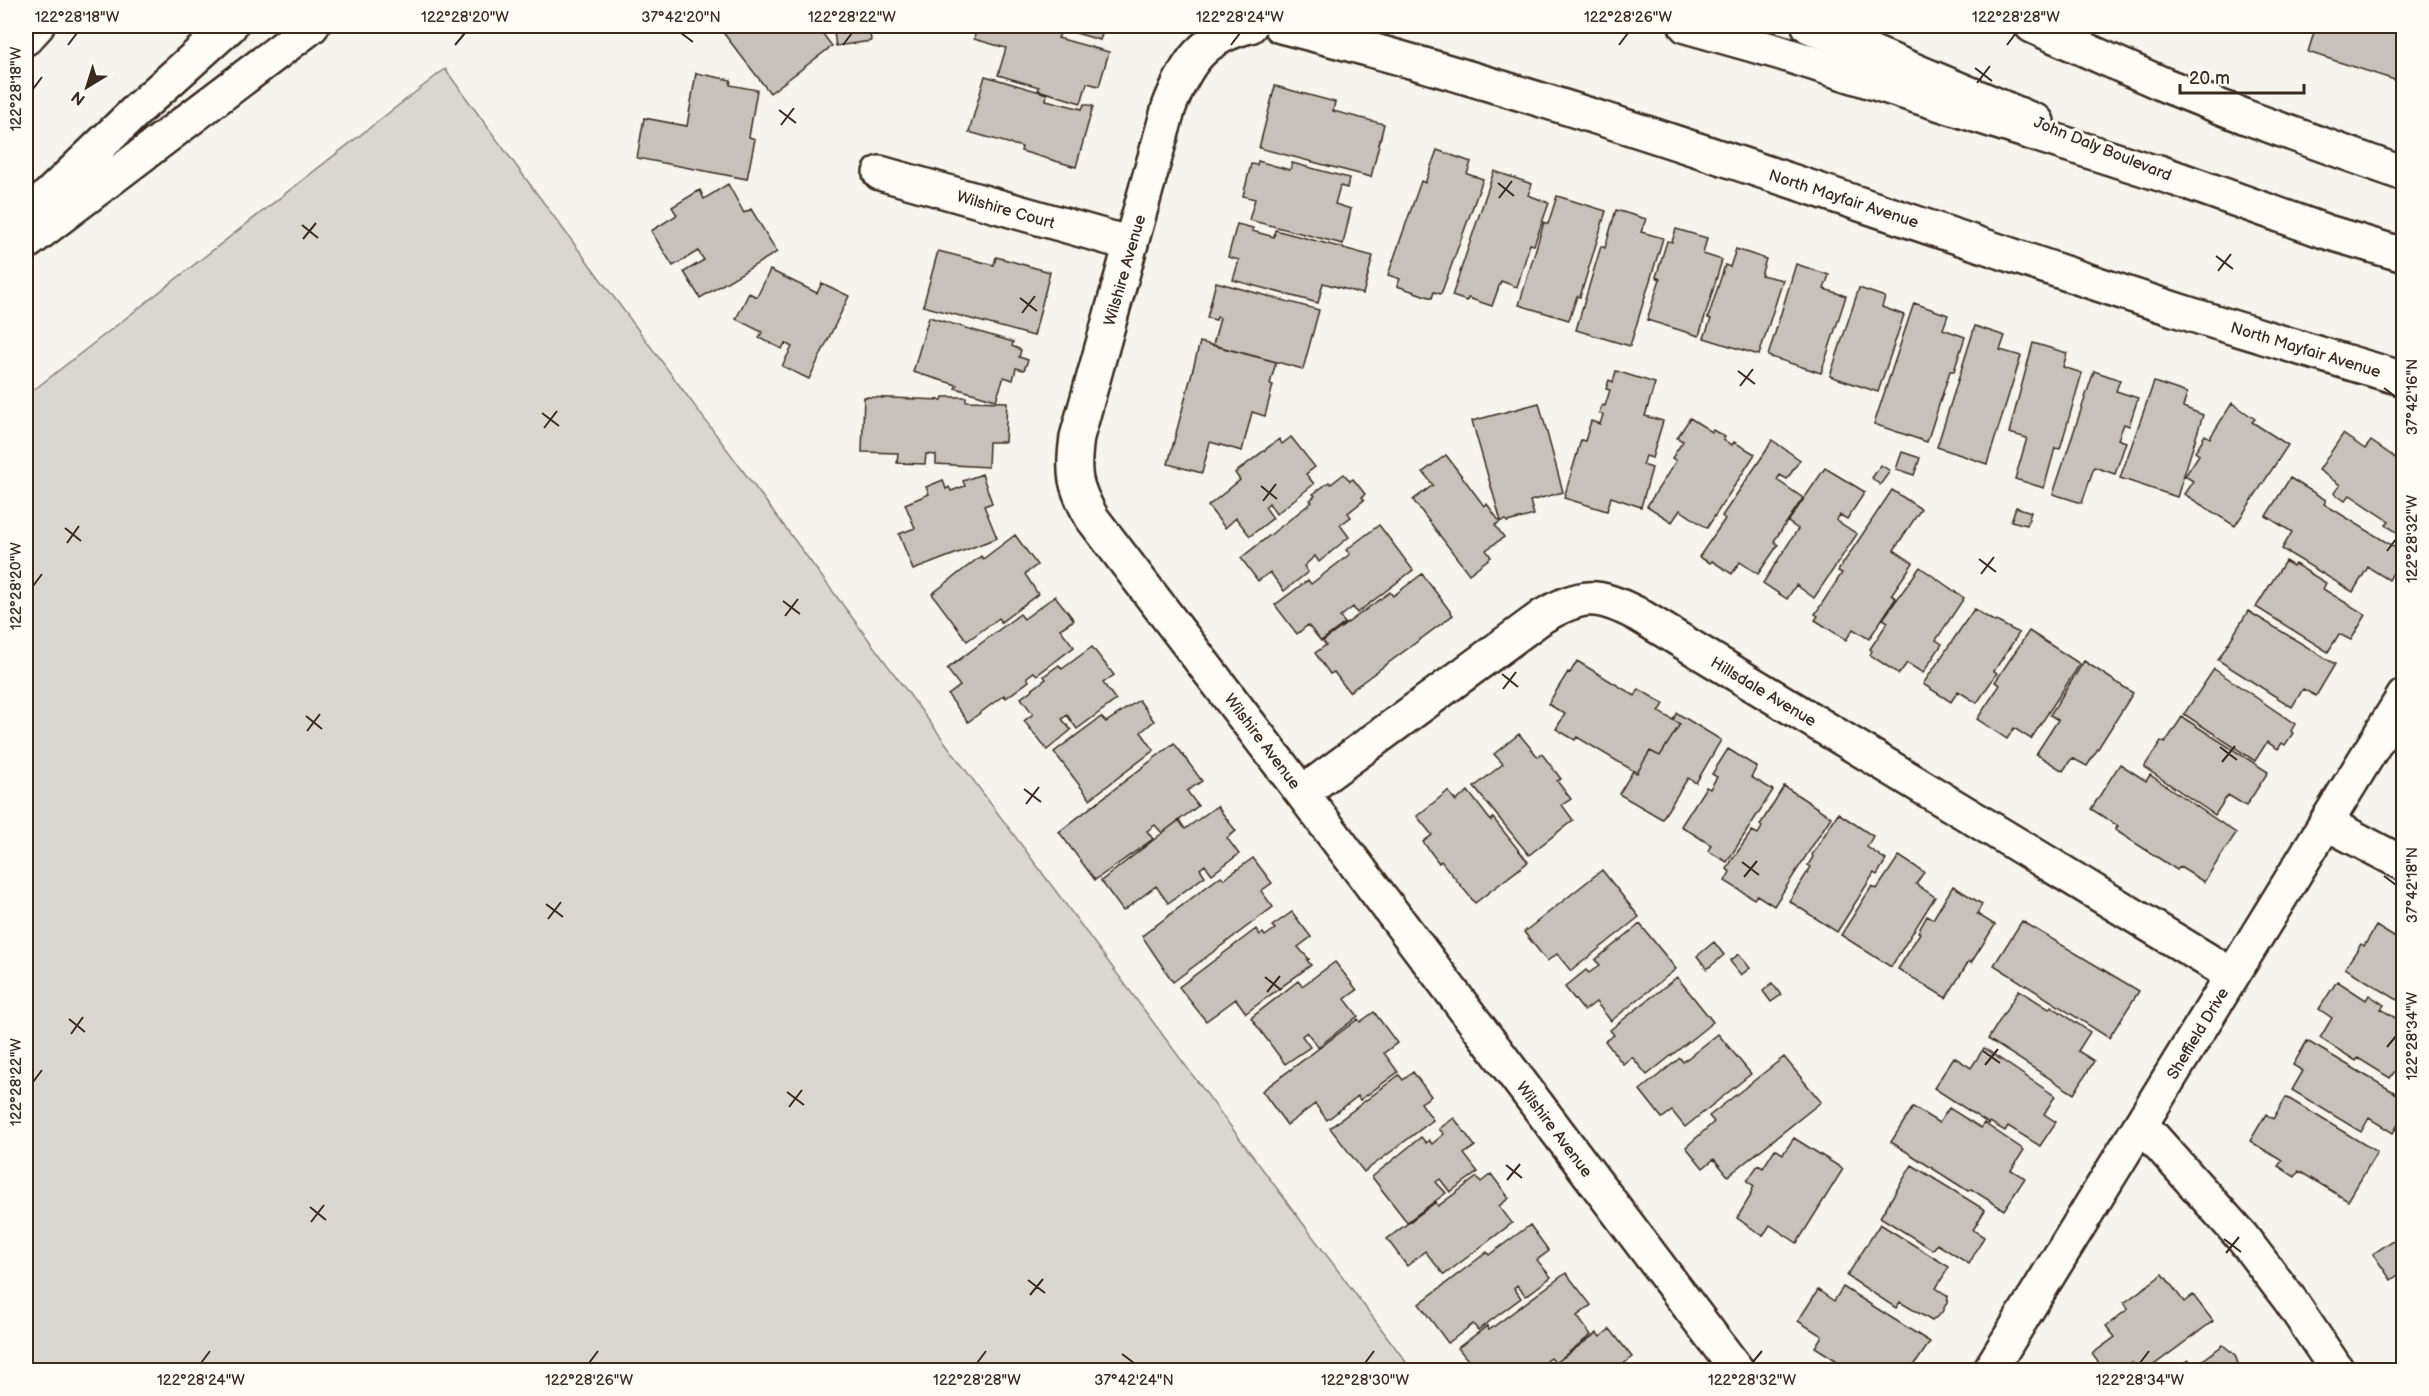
<svg xmlns="http://www.w3.org/2000/svg" width="2429" height="1396" viewBox="0 0 2429 1396" font-family="'Balsamiq Sans',sans-serif">
<style>
.green{fill:#dad6d0;stroke:#8a8077;stroke-width:1.5}
.building{fill:#c7c1bb;stroke:#3b2a1e;stroke-width:1.5}
.lines{fill:none;stroke-linecap:round;stroke-linejoin:round}
.minor-casing{stroke:#3b2a1e;stroke-width:38}
.major-casing{stroke:#3b2a1e;stroke-width:38}
.highway-casing{stroke:#3b2a1e;stroke-width:38}
.minor{stroke:#fdfcf7;stroke-width:33}
.major{stroke:#fdfcf7;stroke-width:33}
.highway{stroke:#fdfcf7;stroke-width:33}
.ticks{fill:none;stroke:#3b2a1e;stroke-width:2}
.labels{text-anchor:middle;stroke-width:6;stroke-linejoin:round;paint-order:stroke}
.street-label{font-size:16px;fill:#3b2a1e;stroke:#fdfcf7}
.neatline{fill:none;stroke:#3b2a1e;stroke-width:2}
.ticks-label{font-size:15px;text-anchor:middle;fill:#3b2a1e}
</style>
<rect width="100%" height="100%" fill="#f5f4ee"/>
<filter id="ink" filterUnits="userSpaceOnUse"><feTurbulence type="fractalNoise" baseFrequency=".0167" numOctaves="2"/><feDisplacementMap in="SourceGraphic" scale="12" xChannelSelector="R" yChannelSelector="G"/><feConvolveMatrix kernelMatrix="1 2 1 2 8 2 1 2 1" color-interpolation-filters="sRGB"/></filter>
<g filter="url(#ink)">
<path class="green" d="M445,69L520,171L1412,1370H26V396Z"/>
<path class="building" d="M718,26H817L832,46L770,93Z
M833,26H922L870,33L871,41L836,46Z
M977,26H1028L1060,34L1058,38L1109,52L1099,86L1087,83L1081,103L1038,90L1039,87L998,75L1006,48L974,39Z
M1063,26H1105L1100,40L1062,29Z
M2316,26H2404V83L2308,52Z
M696,73L731,80L730,85L757,90L749,137L755,139L747,179L637,158L644,118L687,126Z
M985,76L1047,94L1046,100L1082,109L1084,104L1093,106L1076,167L1021,151L1022,147L969,132Z
M1275,86L1335,102L1333,111L1384,124L1371,177L1259,148Z
M1437,150L1471,162L1467,174L1483,179L1441,294L1434,292L1432,298L1397,286L1400,279L1388,275L1421,181L1425,183Z
M1258,161L1290,170L1292,163L1349,178L1347,188L1340,186L1335,204L1351,209L1343,244L1249,220L1255,199L1243,196L1251,164L1257,165Z
M1494,171L1532,184L1528,195L1549,203L1534,245L1530,244L1517,287L1501,281L1492,306L1468,298L1467,301L1452,296Z
M728,184L744,213L751,209L777,252L700,298L684,272L704,260L698,251L673,266L651,231L677,215L672,207L700,190L704,199Z
M1557,196L1606,211L1580,297L1577,296L1569,320L1519,305L1544,222L1548,224Z
M1616,210L1646,219L1641,232L1663,238L1630,346L1576,330L1601,246L1605,248Z
M1237,224L1253,228L1252,231L1274,237L1275,230L1373,256L1363,294L1323,283L1318,303L1233,280L1239,260L1228,257Z
M1676,229L1707,238L1703,254L1722,260L1699,336L1647,320L1660,279L1656,277L1667,241L1672,242Z
M1736,249L1766,259L1761,275L1783,280L1759,355L1704,338L1711,319L1708,318L1725,265L1730,267Z
M938,251L994,265L996,257L1050,272L1034,336L923,306Z
M1796,264L1829,275L1824,289L1846,296L1821,373L1768,356Z
M770,270L817,293L822,283L849,296L809,379L782,366L792,347L785,343L782,349L759,338L762,332L736,319L749,293L757,297Z
M1216,282L1319,310L1303,369L1213,345L1220,318L1217,317L1216,320L1207,318Z
M1859,288L1885,297L1882,307L1904,315L1878,392L1830,376Z
M1914,303L1948,315L1943,329L1965,337L1954,371H1950L1927,442L1874,424Z
M929,317L1013,342L1012,346L1021,350L1019,357L1028,360L1024,370L1016,368L1013,380L1004,377L996,400L955,388L957,385L913,372Z
M1975,326L2005,336L2000,350L2021,356L1987,464L1937,447Z
M1200,342L1276,362L1270,384L1273,385L1265,416L1252,412L1242,451L1210,442L1202,473L1168,464Z
M2033,343L2067,353L2063,367L2082,373L2060,449L2055,448L2044,488L2015,479L2027,438L2009,433Z
M1616,371L1655,383L1645,416L1663,421L1652,458L1646,456L1643,465L1652,468L1641,507L1611,497L1607,511L1564,498L1581,440L1585,441L1591,421L1600,424L1603,415L1599,413L1602,405L1605,406L1610,390L1606,389L1609,380L1613,382Z
M2094,371L2120,380L2116,391L2138,398L2129,426L2124,424L2118,439L2126,442L2115,474L2094,467L2082,503L2053,494Z
M2154,382L2187,393L2183,407L2203,415L2177,497L2120,478Z
M864,397L942,400L943,397H966V401L1007,402L1005,442H989L988,467L936,464V455L926,454L925,464L897,463L898,453L862,452Z
M1539,403L1563,492L1530,501L1534,515L1507,522L1506,520L1501,521L1472,421Z
M2232,403L2255,419L2252,422L2288,445L2235,526L2184,494L2193,481L2185,476L2199,455L2195,452L2205,435L2210,438Z
M1690,418L1712,432L1713,430L1725,437L1723,440L1732,445L1734,442L1755,454L1707,528L1680,510L1672,522L1647,506L1676,461L1672,458L1683,441L1677,438Z
M2343,434L2365,449L2371,441L2404,464V537L2386,525L2389,521L2350,495L2345,501L2334,493L2340,485L2319,470Z
M1291,437L1315,467L1306,474L1314,484L1276,514L1269,503L1265,507L1273,518L1250,536L1236,518L1225,528L1208,506L1240,480L1235,473L1279,439L1282,444Z
M1772,440L1800,460L1787,479L1780,475L1777,480L1803,498L1774,541L1778,545L1758,574L1740,562L1732,574L1712,561L1710,563L1699,557L1725,519L1722,516L1766,451Z
M1902,452L1920,458L1914,475L1896,469Z
M1446,455L1484,506L1487,504L1500,522L1495,525L1504,537L1486,550L1491,557L1469,574L1413,500L1433,485L1423,472Z
M1881,465L1890,471L1880,485L1872,478Z
M1825,468L1865,492L1847,519L1840,515L1836,520L1857,534L1814,598L1796,585L1787,599L1763,583L1798,529L1788,522Z
M982,474L992,503L984,506L997,538L913,570L899,534L915,528L905,504L929,494L926,487L943,480L946,489L949,487L951,491L965,486L963,481Z
M1344,474L1350,481L1353,479L1365,494L1362,497L1364,500L1348,513L1351,517L1340,525L1349,537L1319,562L1315,556L1304,566L1308,572L1284,591L1270,572L1258,581L1241,558L1312,502L1310,500L1315,496L1313,494L1329,482L1331,484Z
M2290,478L2326,500L2324,504L2404,553L2389,580L2368,567L2353,592L2282,549L2292,532L2266,516Z
M1892,490L1921,509L1894,550L1913,563L1891,595L1896,598L1869,639L1853,629L1846,640L1815,620L1818,616L1815,614L1842,573L1838,571Z
M2016,507L2031,512L2027,525L2011,521Z
M1379,525L1413,570L1357,613L1353,607L1340,617L1345,623L1321,641L1308,625L1297,634L1275,605L1308,580L1311,584L1350,554L1346,550Z
M1015,535L1037,565L1025,574L1038,594L1001,622L999,618L967,641L932,594L981,556L983,559Z
M2285,561L2293,566L2295,564L2326,583L2323,589L2366,615L2351,640L2339,634L2328,652L2256,607Z
M1920,567L1964,598L1936,640L1942,644L1923,673L1907,663L1899,674L1870,655L1872,651L1870,649L1888,622L1883,619Z
M1422,574L1453,615L1349,692L1334,672L1330,674L1315,653L1326,645L1323,641L1390,592L1393,596Z
M1055,596L1074,620L1060,629L1074,647L1037,675L1034,672L1027,677L1029,681L1006,698L1004,695L968,722L948,695L960,686L947,669L1020,614L1024,619Z
M1974,609L1995,622L1996,621L2019,633L1994,671L1997,673L1977,703L1958,691L1951,702L1923,684Z
M2248,611L2335,664L2316,696L2303,689L2292,707L2218,660Z
M2029,631L2080,664L2031,739L2014,728L2007,739L1977,719L2000,685L1995,682Z
M1092,647L1114,675L1103,683L1116,700L1077,729L1067,715L1062,719L1071,730L1047,750L1024,721L1033,714L1021,698L1046,679L1044,676L1059,665L1062,669Z
M1577,661L1635,696L1639,689L1664,704L1659,712L1680,724L1660,756L1650,751L1637,773L1577,737L1575,740L1556,729L1565,714L1548,704L1568,672L1570,673Z
M2084,661L2133,693L2087,766L2072,758L2063,771L2036,754L2058,720L2050,715Z
M2214,669L2295,724L2291,731L2293,733L2285,745L2282,743L2278,749L2267,742L2255,761L2184,714Z
M1139,700L1154,721L1141,732L1154,750L1090,799L1054,752L1101,717L1106,722Z
M1677,713L1721,740L1696,783L1688,778L1662,819L1619,794L1633,771L1637,773L1650,751L1660,756L1680,724L1673,720Z
M2182,717L2268,772L2246,806L2228,795L2215,815L2144,767L2161,741L2165,743Z
M1519,734L1538,757L1542,754L1561,779L1557,781L1571,799L1562,805L1573,820L1529,855L1474,787L1503,764L1494,754Z
M1174,743L1202,781L1187,791L1198,806L1162,833L1155,825L1147,831L1153,839L1095,880L1059,832Z
M1728,749L1757,767L1751,777L1773,790L1727,862L1708,851L1711,845L1681,826L1706,787L1710,789L1717,777L1712,774Z
M2120,764L2146,781L2150,775L2236,833L2204,882L2180,867L2177,870L2115,830L2118,826L2091,809Z
M1784,786L1831,817L1774,906L1757,895L1754,899L1725,881L1730,872L1727,869L1732,860L1752,831L1758,834L1762,827L1760,825Z
M1448,791L1456,801L1468,791L1491,821L1493,818L1528,862L1475,903L1441,861L1439,863L1423,842L1432,835L1417,816Z
M1217,806L1236,831L1227,838L1239,854L1212,874L1205,865L1200,869L1205,876L1168,903L1156,886L1123,911L1101,881L1179,820L1185,829Z
M1838,813L1873,836L1867,847L1886,860L1877,875L1874,873L1837,932L1789,901L1811,867L1808,865L1813,857L1812,855Z
M1899,856L1924,872L1916,884L1935,897L1891,967L1841,935L1872,886L1877,889Z
M1253,858L1272,883L1261,891L1273,907L1173,982L1142,936L1221,876L1224,879Z
M1602,870L1639,917L1571,971L1557,954L1547,961L1524,932Z
M1953,886L1982,904L1977,914L1995,925L1971,963L1969,961L1946,998L1898,969L1920,933L1918,932L1927,916L1933,919Z
M1292,912L1311,937L1298,947L1309,959L1307,960L1311,965L1246,1013L1236,999L1206,1021L1179,987L1256,929L1260,935L1263,933L1265,936L1275,929L1272,926Z
M2022,921L2139,991L2109,1038L1994,965Z
M1640,924L1676,969L1611,1021L1596,1002L1584,1011L1565,987L1586,970L1589,973L1600,965L1595,960Z
M2376,926L2404,943V1004L2345,968L2361,944L2364,946Z
M1714,942L1724,955L1707,969L1697,956Z
M1739,954L1750,968L1741,975L1730,961Z
M1335,962L1357,990L1345,999L1358,1016L1318,1047L1307,1032L1302,1036L1310,1047L1285,1064L1251,1018L1298,981L1302,986Z
M1677,977L1713,1022L1647,1075L1632,1057L1623,1064L1605,1041L1614,1035L1610,1030Z
M2337,981L2366,1000L2369,995L2384,1005L2381,1009L2400,1021L2402,1018L2404,1019V1058L2390,1078L2358,1058L2356,1061L2320,1038L2332,1018L2319,1009Z
M1772,983L1781,995L1771,1002L1763,991Z
M2019,990L2049,1009L2051,1006L2090,1032L2078,1051L2094,1061L2074,1094L1988,1039Z
M1374,1012L1397,1043L1384,1053L1398,1072L1360,1100L1358,1096L1327,1120L1315,1104L1287,1125L1262,1091L1358,1019L1360,1022Z
M1718,1034L1751,1074L1685,1127L1672,1111L1662,1118L1640,1090L1680,1058L1683,1062Z
M2307,1041L2404,1098V1115L2393,1133L2369,1118L2361,1132L2292,1090L2303,1071L2293,1065Z
M1984,1048L2055,1096L2044,1114L2056,1122L2040,1146L2008,1126L2005,1131L1990,1122L1989,1124L1934,1088L1954,1057L1971,1068Z
M1784,1057L1821,1102L1728,1176L1714,1159L1703,1168L1686,1147L1714,1122L1709,1116Z
M1413,1072L1431,1096L1421,1103L1433,1120L1364,1172L1330,1128L1399,1075L1403,1080Z
M2286,1097L2377,1152L2348,1201L2299,1171L2295,1177L2278,1166L2282,1161L2250,1141L2266,1114L2273,1119Z
M1913,1107L1939,1123L1949,1108L1981,1128L1984,1123L2024,1150L2011,1170L2025,1178L2004,1210L1971,1189L1968,1191L1891,1142Z
M1454,1118L1475,1146L1464,1154L1478,1172L1450,1192L1440,1179L1436,1182L1446,1193L1407,1222L1372,1177L1421,1137L1426,1143L1429,1140L1432,1144L1444,1134L1439,1129Z
M1794,1138L1843,1169L1797,1243L1770,1225L1763,1236L1737,1218L1751,1195L1750,1194L1754,1186L1747,1181L1758,1165L1763,1168L1775,1149L1783,1154Z
M1912,1165L1985,1210L1973,1230L1984,1237L1969,1264L1937,1244L1933,1250L1880,1217Z
M1491,1174L1509,1198L1499,1206L1512,1223L1444,1275L1425,1251L1407,1266L1387,1239L1436,1202L1438,1206L1477,1177L1481,1182Z
M1880,1224L1949,1267L1936,1288L1948,1296L1947,1302L1942,1312L1932,1321L1900,1302L1896,1308L1847,1276Z
M1530,1225L1549,1251L1537,1260L1551,1277L1526,1296L1517,1285L1514,1288L1521,1298L1478,1330L1473,1324L1448,1343L1419,1304L1487,1252L1489,1255Z
M2404,1233V1274L2402,1272L2391,1280L2373,1254Z
M1566,1273L1591,1305L1577,1316L1591,1335L1555,1363L1551,1358L1535,1370H1476L1458,1348L1487,1326L1489,1330Z
M2163,1274L2184,1302L2193,1295L2213,1321L2147,1370H2138L2132,1363L2122,1370H2104L2092,1354L2115,1337L2106,1326L2128,1309L2124,1303Z
M1843,1287L1930,1342L1911,1370L1900,1366L1897,1370H1849L1850,1369L1815,1347L1822,1336L1798,1321L1818,1290L1834,1301Z
M1610,1329L1632,1357L1621,1366L1625,1370H1546L1597,1333L1600,1337Z
M2223,1345L2235,1355L2240,1369L2238,1370H2174L2189,1360L2194,1367Z"/>
<g class="lines">
<defs>
<path id="minor" d="M1250,26C1203,37 1186,63 1169,107L1077,437C1072,474 1074,486 1092,518L1302,793L1737,1370
M1281,26C1587,104 1883,215 2183,312C2256,335 2330,357 2404,379
M880,173L1131,244
M1302,793L1543,616C1582,594 1596,593 1637,614L2232,975
M2326,823L2404,864
M2141,1124L2242,1237L2290,1300L2337,1370
M1990,1370L2404,696"/>
<path id="major" d="M1809,26L2037,122
M2032,26L2165,85L2246,117L2404,174
M2159,172L2327,232L2404,255"/>
<path id="highway" d="M1686,26L1778,52L2185,182
M26,38L37,26
M26,217L141,106L230,26
M26,243L312,26"/>
</defs>
<use href="#minor" class="minor-casing"/>
<use href="#major" class="major-casing"/>
<use href="#highway" class="highway-casing"/>
<use href="#minor" class="minor"/>
<use href="#major" class="major"/>
<use href="#highway" class="highway"/>
</g>
</g>
<path class="ticks" d="M681,33L693,42M68,45L77,33M455,45L465,33M843,45L852,33M1231,45L1240,33M1619,45L1628,33M2007,45L2016,33M1975,68L1992,81M1977,83L1990,66M33,89L42,77M779,110L796,123M781,125L794,108M1498,183L1514,196M1499,198L1512,181M302,225L318,238M303,239L316,223M2216,256L2233,269M2218,271L2231,254M1020,298L1037,311M1022,313L1035,296M1738,371L1755,384M1740,386L1753,369M2384,388L2396,397M542,413L559,426M544,428L557,411M1261,486L1277,499M1263,501L1276,484M65,528L81,541M67,543L79,526M2387,551L2396,539M1979,559L1996,572M1981,574L1994,557M33,586L42,574M783,601L800,614M785,616L798,599M1502,674L1518,687M1503,689L1516,672M306,716L322,729M307,731L320,714M2220,747L2237,760M2222,762L2235,746M1024,789L1041,802M1026,804L1039,787M1742,862L1759,875M2384,876L2396,885M1744,877L1757,861M546,904L563,917M548,919L561,902M1265,977L1281,990M1267,992L1280,976M69,1019L85,1032M71,1034L83,1017M2387,1047L2396,1036M1983,1051L2000,1063M1985,1065L1998,1049M33,1082L42,1070M787,1092L804,1105M789,1107L802,1090M1506,1165L1522,1178M1507,1180L1520,1164M310,1207L326,1220M311,1222L324,1205M2224,1239L2241,1252M2226,1253L2239,1237M1028,1280L1045,1293M1030,1295L1043,1279M1122,1354L1134,1363M201,1363L210,1351M589,1363L598,1351M977,1363L986,1351M1365,1363L1374,1351M1752,1363L1762,1351M2140,1363L2149,1351"/>
<g class="labels">
<g class="street-label">
<text transform="translate(2103 148) rotate(22)" y="6">John Daly Boulevard</text>
<text transform="translate(1844 198) rotate(18)" y="6">North Mayfair Avenue</text>
<text transform="translate(1006 209) rotate(16)" y="6">Wilshire Court</text>
<text transform="translate(1124 270) rotate(-74)" y="6">Wilshire Avenue</text>
<text transform="translate(2306 349) rotate(17)" y="6">North Mayfair Avenue</text>
<text transform="translate(1764 691) rotate(31)" y="6">Hillsdale Avenue</text>
<text transform="translate(1263 741) rotate(53)" y="6">Wilshire Avenue</text>
<text transform="translate(2197 1033) rotate(-59)" y="6">Sheffield Drive</text>
<text transform="translate(1555 1129) rotate(53)" y="6">Wilshire Avenue</text>
</g>
</g>
<rect width="2429" height="1396" fill="none" stroke="#fdfcf7" stroke-width="66"/>
<g transform="translate(87 87) rotate(218)" stroke="#fdfcf7" stroke-width="4.5" paint-order="stroke">
<path d="M0-4.5L10 22L0 15L-10 22Z" fill="#3b2a1e"/>
<text y="-9" font-size="16" font-weight="bold" text-anchor="middle" fill="#3b2a1e">N</text>
</g>
<path d="M2180 84v9h124v-9" fill="none" stroke="#3b2a1e" stroke-width="3"/>
<text x="2189" y="84" font-size="18" fill="#3b2a1e" stroke="#fdfcf7" stroke-width="4.5" paint-order="stroke">20 m</text>
<rect x="33" y="33" width="2363" height="1330" class="neatline"/>
<g class="ticks-label">
<text x="77" y="22">122°28'18"W</text>
<text x="465" y="22">122°28'20"W</text>
<text x="681" y="22">37°42'20"N</text>
<text x="852" y="22">122°28'22"W</text>
<text x="1240" y="22">122°28'24"W</text>
<text x="1628" y="22">122°28'26"W</text>
<text x="2016" y="22">122°28'28"W</text>
<text transform="translate(16 89) rotate(-90)" y="5">122°28'18"W</text>
<text transform="translate(2412 397) rotate(-90)" y="5">37°42'16"N</text>
<text transform="translate(2412 539) rotate(-90)" y="5">122°28'32"W</text>
<text transform="translate(16 586) rotate(-90)" y="5">122°28'20"W</text>
<text transform="translate(2412 885) rotate(-90)" y="5">37°42'18"N</text>
<text transform="translate(2412 1036) rotate(-90)" y="5">122°28'34"W</text>
<text transform="translate(16 1082) rotate(-90)" y="5">122°28'22"W</text>
<text x="201" y="1385">122°28'24"W</text>
<text x="589" y="1385">122°28'26"W</text>
<text x="977" y="1385">122°28'28"W</text>
<text x="1134" y="1385">37°42'24"N</text>
<text x="1365" y="1385">122°28'30"W</text>
<text x="1752" y="1385">122°28'32"W</text>
<text x="2140" y="1385">122°28'34"W</text>
</g>
</svg>
